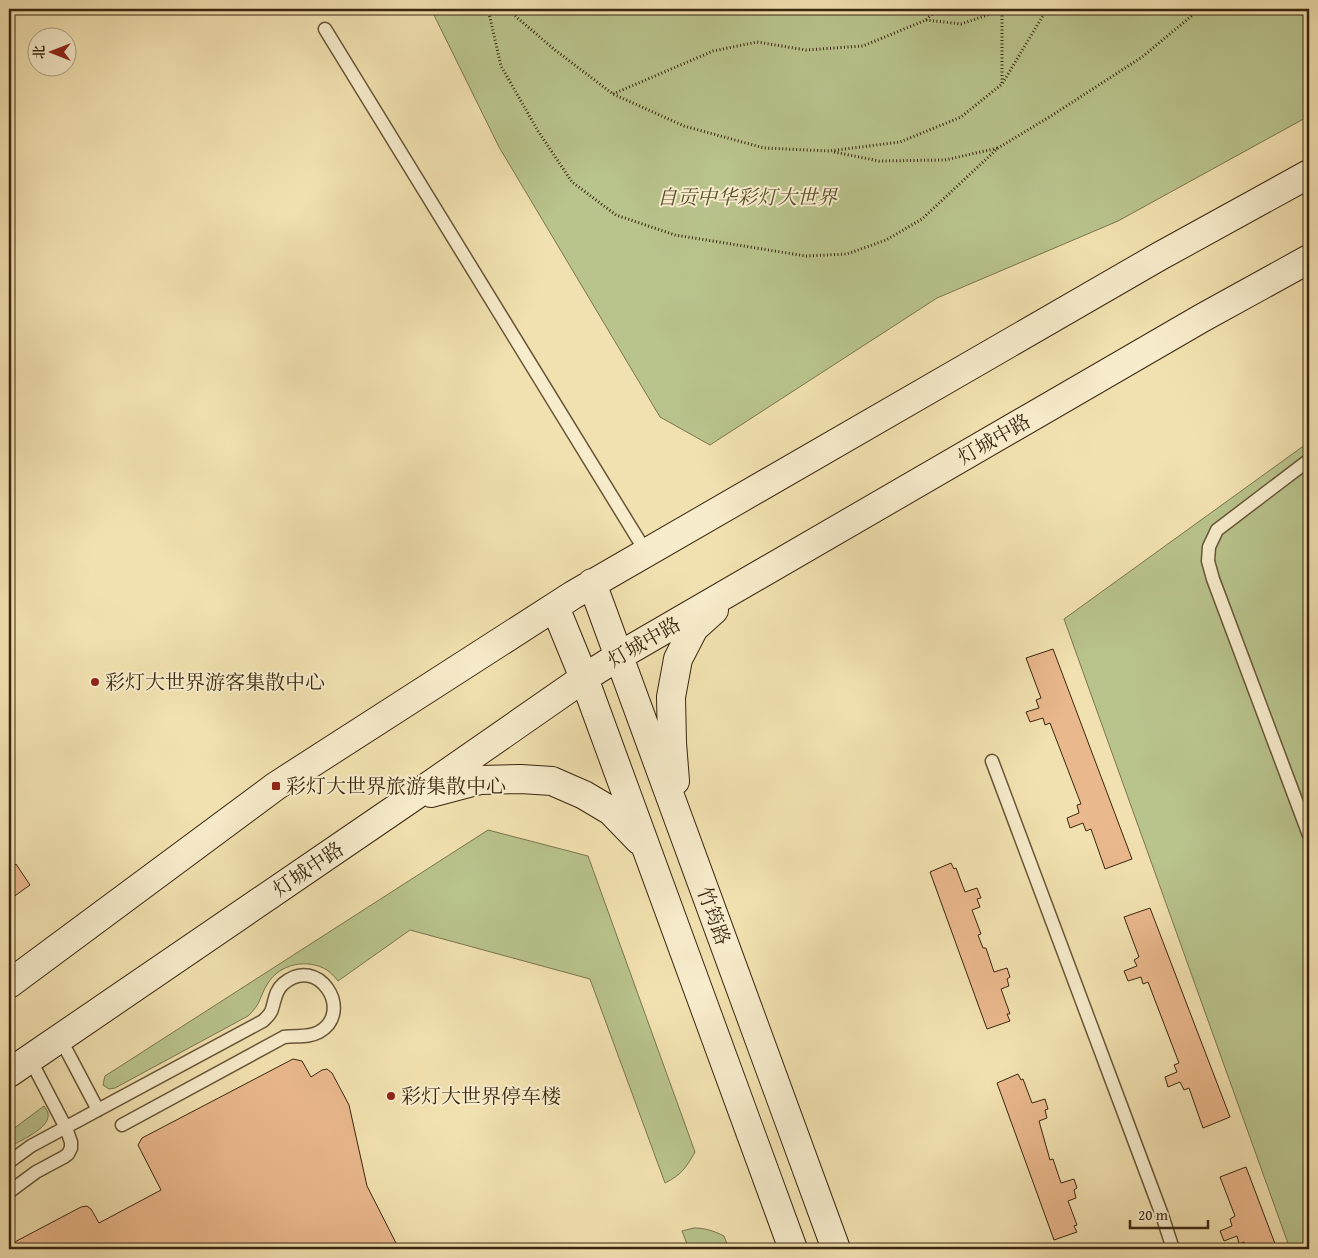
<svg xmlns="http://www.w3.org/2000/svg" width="1318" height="1258" viewBox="0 0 1318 1258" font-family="'Gentium Book Plus','Noto Serif SC',serif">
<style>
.green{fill:#b9c38c;stroke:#7a754e}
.building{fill:#eab88d;stroke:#3a270f}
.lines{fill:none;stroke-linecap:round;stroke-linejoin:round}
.lane-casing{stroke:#685637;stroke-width:15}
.secondary-casing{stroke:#3a270f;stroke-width:30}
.path{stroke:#3a270f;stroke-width:3;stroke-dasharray:1 2.5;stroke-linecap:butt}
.lane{stroke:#f7eccc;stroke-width:12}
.secondary{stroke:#f7eccc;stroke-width:28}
.poi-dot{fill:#8f2418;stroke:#f7eccc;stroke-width:2}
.labels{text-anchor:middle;stroke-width:4;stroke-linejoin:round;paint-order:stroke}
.park-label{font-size:20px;font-style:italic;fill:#5a4e2e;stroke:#f7eccc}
.street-label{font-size:20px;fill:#3a270f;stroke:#f7eccc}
.poi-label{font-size:20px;fill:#3a270f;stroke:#f7eccc;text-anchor:start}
</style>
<rect width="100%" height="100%" fill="#f2e1b0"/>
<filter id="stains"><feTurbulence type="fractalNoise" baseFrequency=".004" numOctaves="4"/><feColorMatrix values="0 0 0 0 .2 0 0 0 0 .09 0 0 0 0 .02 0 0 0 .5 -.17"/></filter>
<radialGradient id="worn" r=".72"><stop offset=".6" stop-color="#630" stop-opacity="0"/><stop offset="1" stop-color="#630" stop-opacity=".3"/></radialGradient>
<path class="green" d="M431,9H1309V116L1118,221L937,298L710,445L660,417L499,147Z
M1309,442V1249H1290L1064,619Z
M488,830L588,856L695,1152C686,1168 681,1175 665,1183L590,979L410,930L338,981C335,977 331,973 327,970C307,958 280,964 268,983C259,997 262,1003 248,1016L115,1088L109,1089L103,1085L105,1076Z
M44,1106C45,1108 47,1110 48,1113C51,1129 19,1140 9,1148V1132Z
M694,1228C705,1228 714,1231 724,1236L729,1249H689L682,1231Z"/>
<path class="building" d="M1053,649L1132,859L1105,869L1091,829L1086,831L1083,823L1070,828L1067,818L1079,813L1077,805L1081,804L1050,723L1045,725L1043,718L1030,722L1026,712L1039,708L1036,700L1041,698L1026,658Z
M951,863L954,869L956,868L965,892L977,888L981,898L977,899L980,907L972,910L981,934L978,935L983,948H986L994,972L1007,968L1010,977L1007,979L1009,986L1001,989L1010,1014H1007L1010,1021L987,1029L930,872Z
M16,864L30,885L9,900V870Z
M1150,908L1230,1117L1203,1128L1189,1088L1184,1090L1180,1082L1168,1087L1165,1077L1177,1072L1174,1065L1179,1063L1148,982L1143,984L1141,977L1128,981L1124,971L1137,966L1134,960L1139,957L1124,917Z
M293,1059L302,1061L311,1077L322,1070L327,1069L332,1073L349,1105L367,1186L399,1249H9V1245L81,1207L87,1206L91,1209L99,1223L161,1190L140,1149L138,1145L142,1138Z
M1018,1074L1021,1080L1023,1079L1032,1103L1045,1099L1048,1109L1045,1110L1047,1118L1039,1121L1050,1160L1053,1159L1061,1183L1074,1179L1077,1188L1074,1190L1076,1198L1068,1201L1077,1225L1074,1226L1077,1232L1054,1240L997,1083Z
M1246,1167L1277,1249H1247L1244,1242L1239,1244L1237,1236L1224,1241L1220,1231L1232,1226L1230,1219L1235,1216L1220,1177Z"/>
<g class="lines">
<defs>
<path id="lane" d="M325,29L646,552
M1309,460L1217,530L1209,547L1208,561L1213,579L1309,835
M992,761L1162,1215L1173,1249
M60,1038L98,1110
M9,1162L31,1146L263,1021C266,1018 271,1014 272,1009C275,1000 275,991 283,984C318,953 355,1012 319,1032C308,1038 296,1035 284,1037L122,1125
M9,1192L36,1172L64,1157L68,1154L71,1148V1142L66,1128L30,1059"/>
<path id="secondary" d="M592,583L836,1249
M555,607L584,678L793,1249
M675,781L672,743L671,697L678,659L694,628L714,610
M431,793L480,780L521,779L552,781L584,795L611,811L639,840
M9,984L276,786L573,595L1160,256L1309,174
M9,1073L410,799L584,678L619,656L1202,318L1309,259"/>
</defs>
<use href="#lane" class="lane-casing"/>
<use href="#secondary" class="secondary-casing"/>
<path class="path" d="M488,9L501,66L538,131L572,182L616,215L675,235L806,256L847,254L886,240L922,219L998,148L1051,116L1142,57L1200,9
M507,9L555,50L613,94L684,126L764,148L829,151L900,142L961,117L1002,84L1047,9
M926,20L961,24L1002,10V84
M613,94L713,51L757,42L806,50L863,46L926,20L937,9
M834,152L879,161L945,160L998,148"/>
<use href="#lane" class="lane"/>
<use href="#secondary" class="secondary"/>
</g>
<g class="poi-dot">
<circle cx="95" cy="682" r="5"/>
<rect x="271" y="781" width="10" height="10" rx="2.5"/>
<circle cx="391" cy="1096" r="5"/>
</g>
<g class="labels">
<g class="park-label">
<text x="747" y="204">自贡中华彩灯大世界</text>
</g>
<g class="street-label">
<text transform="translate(994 439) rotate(-30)" y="7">灯城中路</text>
<text transform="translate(644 642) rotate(-30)" y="7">灯城中路</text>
<text transform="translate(308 869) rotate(-34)" y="7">灯城中路</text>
<text transform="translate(714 916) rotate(70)" y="7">竹筠路</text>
</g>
<g class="poi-label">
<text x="105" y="689">彩灯大世界游客集散中心</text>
<text x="286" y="793">彩灯大世界旅游集散中心</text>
<text x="401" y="1103">彩灯大世界停车楼</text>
</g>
</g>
<rect width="1318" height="1258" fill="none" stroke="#f2e1b0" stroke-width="30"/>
<rect x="10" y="10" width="1298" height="1238" fill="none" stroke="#3a270f" stroke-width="2.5"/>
<rect x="15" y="15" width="1288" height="1228" fill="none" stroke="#3a270f"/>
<g transform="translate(52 52) rotate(270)"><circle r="24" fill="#f7eccc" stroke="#ab9d80"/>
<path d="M0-4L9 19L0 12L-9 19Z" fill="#8f2418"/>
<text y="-8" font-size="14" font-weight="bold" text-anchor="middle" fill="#3a270f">北</text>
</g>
<path d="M1130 1220v8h78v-8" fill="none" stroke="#3a270f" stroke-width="2.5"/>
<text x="1138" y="1220" font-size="15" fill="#3a270f" stroke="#f7eccc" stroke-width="4" paint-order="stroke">20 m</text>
<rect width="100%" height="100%" filter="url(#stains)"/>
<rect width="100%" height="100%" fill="url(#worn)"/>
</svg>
